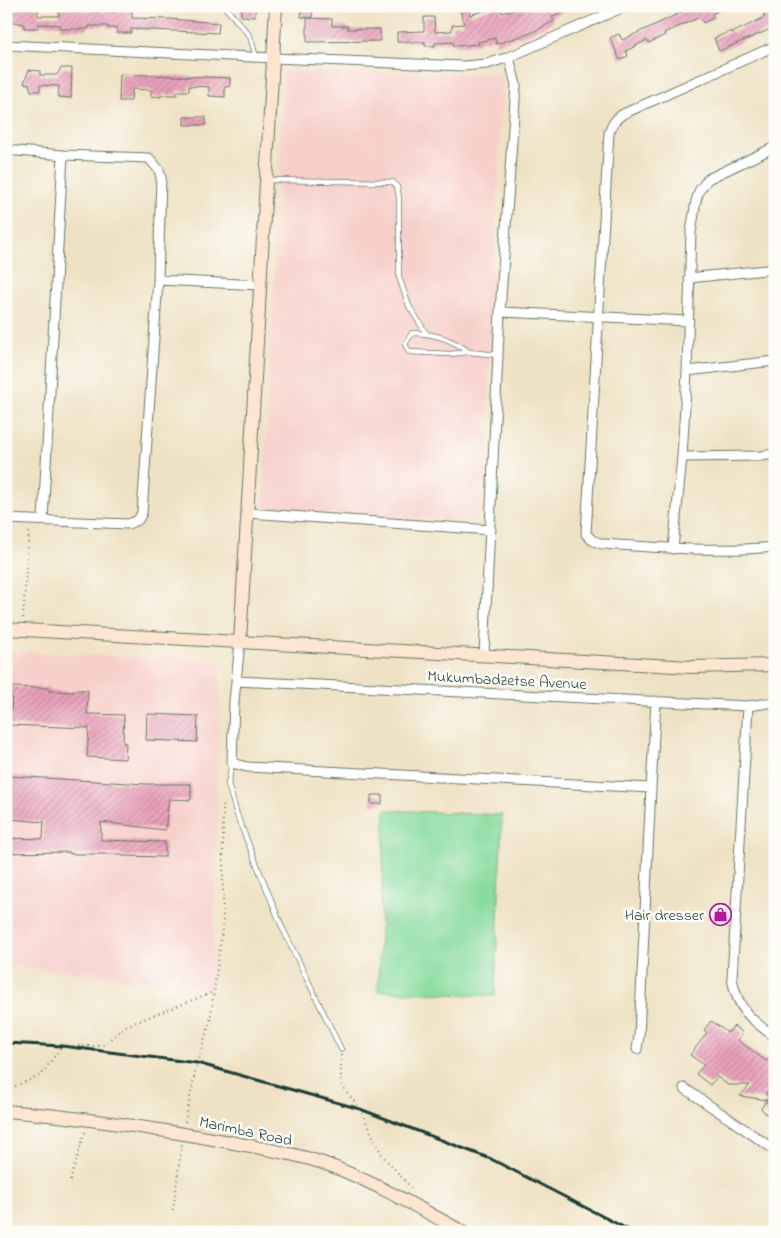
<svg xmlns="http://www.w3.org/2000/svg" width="781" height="1238" viewBox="0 0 781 1238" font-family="'Indie Flower',sans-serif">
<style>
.built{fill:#f7d0ca}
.green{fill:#86db9d;stroke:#528c68}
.building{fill:url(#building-hatch)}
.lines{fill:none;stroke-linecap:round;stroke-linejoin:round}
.lane-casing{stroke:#687766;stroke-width:6}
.street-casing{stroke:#687766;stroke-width:11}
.secondary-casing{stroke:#687766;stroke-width:14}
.path{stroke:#687766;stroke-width:2;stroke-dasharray:1 4;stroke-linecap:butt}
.lane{stroke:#fff;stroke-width:4.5}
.street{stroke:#fff;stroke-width:9}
.secondary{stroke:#fde5d0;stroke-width:12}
.rail{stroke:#1f3d34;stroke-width:3}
.labels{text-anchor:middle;stroke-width:5;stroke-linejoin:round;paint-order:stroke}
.street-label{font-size:16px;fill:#1f3d34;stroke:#fdfcf7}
.poi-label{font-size:16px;fill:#1f3d34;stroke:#fdfcf7;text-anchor:end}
</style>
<defs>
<pattern id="building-hatch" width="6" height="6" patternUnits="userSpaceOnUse" patternTransform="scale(1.25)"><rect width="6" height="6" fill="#eaa1bb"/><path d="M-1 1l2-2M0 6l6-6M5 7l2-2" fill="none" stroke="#bd8499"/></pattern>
</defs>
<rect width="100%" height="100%" fill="#fdfcf7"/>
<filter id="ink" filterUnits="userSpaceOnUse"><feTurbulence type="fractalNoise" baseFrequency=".02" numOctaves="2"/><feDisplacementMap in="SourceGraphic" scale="10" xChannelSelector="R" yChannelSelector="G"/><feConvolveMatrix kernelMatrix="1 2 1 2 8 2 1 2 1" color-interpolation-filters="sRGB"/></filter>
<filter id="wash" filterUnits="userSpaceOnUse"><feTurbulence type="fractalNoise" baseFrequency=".0096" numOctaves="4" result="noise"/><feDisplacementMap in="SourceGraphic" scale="20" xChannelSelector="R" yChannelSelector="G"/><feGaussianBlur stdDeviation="1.12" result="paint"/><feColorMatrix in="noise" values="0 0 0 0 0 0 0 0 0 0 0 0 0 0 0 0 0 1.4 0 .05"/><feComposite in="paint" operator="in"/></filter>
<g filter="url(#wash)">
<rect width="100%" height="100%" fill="#efe2c4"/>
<path class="built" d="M284,72L503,74L483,512L470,521L263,510Z
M6,651L221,661L212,989L36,968L6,967Z"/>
<path class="green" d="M385,810L502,815L495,996L378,991Z"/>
<g id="blocks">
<path class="building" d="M9,6H38V16H59V6H88V12H119V6H132V18L169,19L219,23L218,33L131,29V33H117V28H108V26H89L88,29H60V25L38,24V28H24V24L9,21Z
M241,6H255V17L241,16Z
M302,6H313L312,18L301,17Z
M459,6H468L470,15L498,6H500L502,13L522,6H545L547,10L553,6H574L552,17L554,21L531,33L496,44L495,38L478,42L479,44L454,46L453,42L435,43V46H425V42H397V32L424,31V17H434L435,32L452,31V25L464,24Z
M695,6H727L712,14L714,18L703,23L700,17L664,33L665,35L649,43L647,40L626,51L628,56L620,60L610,38L619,34L622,40Z
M774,6L775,37L771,29L719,51L714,38L732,31V33L765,17L763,12Z
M307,18L332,19V26H348L347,29H380V41L307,42Z
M61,68H72L71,98L58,97L59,86L40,85V91H31L29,84L24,83L29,70L40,71V75H57Z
M120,74L230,78V86L225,87V97L209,96V87L189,86V91H177V95H161V97L151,96V90L132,89L131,101H119Z
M184,117H206V125H184Z
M12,687L49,688V691L74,692V690H88L87,714L124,715L123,743H126L125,759L87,757L89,728L8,725L9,710H11Z
M147,714L198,716L197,742L146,740Z
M9,776L145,784H191V800L169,799L165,830L101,822V840L165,842V857L122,856V854H70V852L6,853V838L43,839L44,822L9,819Z
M371,795H382V804H371Z
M711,1021L728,1033L734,1026L743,1033L738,1040L766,1061L768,1059L775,1064V1082L765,1094L775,1101V1117L766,1114L761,1108L767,1100L740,1096L750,1085H728L717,1077L710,1085L696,1074L704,1065L690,1055L707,1033L704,1030Z"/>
</g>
</g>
<g filter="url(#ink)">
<use href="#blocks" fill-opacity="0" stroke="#687766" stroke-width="1"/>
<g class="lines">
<defs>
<path id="lane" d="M224,6L250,36L256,57
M268,180L393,182L397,187L399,197V277L409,306L426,333
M469,352C452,339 433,333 412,333L405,344L409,352L450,354L469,352L498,355
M232,763L228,784L238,818L282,927L341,1049"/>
<path id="street" d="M6,45L273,58L463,66L487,64L509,57L626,6
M775,46L623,114C615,119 612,125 609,133L586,534L592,540L602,544C660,548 717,552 775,547
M6,150L63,155L149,158L159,170L161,178L158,280L142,513L138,520L128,524L6,519
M689,278L775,269
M158,280L260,285
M500,312L689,321
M687,371L775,361
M682,457L760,456L775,454
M247,513L491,530
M43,519L63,155
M673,549L682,457L687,371L691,232L696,201L699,191L708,179L775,147
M240,643L234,701L232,763L247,767L651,788L656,701
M484,655L500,312L516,85L509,57
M236,681L748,706L775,702
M748,706L732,978C737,1009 751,1020 775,1037
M637,1049L639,1036L651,788
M684,1088L775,1150"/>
<path id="secondary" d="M6,629L692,667L775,665
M240,643L276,6
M6,1111C79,1117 152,1128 224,1141C259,1148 301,1154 334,1167C379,1185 421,1209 463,1232"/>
</defs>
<use href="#lane" class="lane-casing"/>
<use href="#street" class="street-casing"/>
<use href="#secondary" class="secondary-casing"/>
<path class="path" d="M23,618L29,530
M341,1055V1085L360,1109L382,1155L414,1191
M6,1090L41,1075L62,1046H102L126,1026L213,992
M185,1122L197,1063L210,1022L223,923V810L224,801
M70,1181L85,1132
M173,1210L182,1144"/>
<use href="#lane" class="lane"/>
<use href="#street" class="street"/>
<use href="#secondary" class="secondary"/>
<path class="rail" d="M6,1043L62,1046L197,1063L360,1109L491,1159L633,1232"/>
</g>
</g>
<defs>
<symbol id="shop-ring" viewBox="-11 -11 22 22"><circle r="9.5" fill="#fdfcf7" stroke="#b5179e" stroke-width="1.5"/><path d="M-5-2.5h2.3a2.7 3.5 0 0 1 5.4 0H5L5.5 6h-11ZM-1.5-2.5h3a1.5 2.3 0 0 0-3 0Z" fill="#b5179e"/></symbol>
</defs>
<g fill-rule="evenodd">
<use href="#shop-ring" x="708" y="902" width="25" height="25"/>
</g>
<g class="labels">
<g class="street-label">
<text transform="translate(507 679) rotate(3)" y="6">Mukumbadzetse Avenue</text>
<text transform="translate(246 1130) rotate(12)" y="6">Marimba Road</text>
</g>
<g class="poi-label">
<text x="704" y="920">Hair dresser</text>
</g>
</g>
<rect width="781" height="1238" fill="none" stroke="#fdfcf7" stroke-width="25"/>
</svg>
